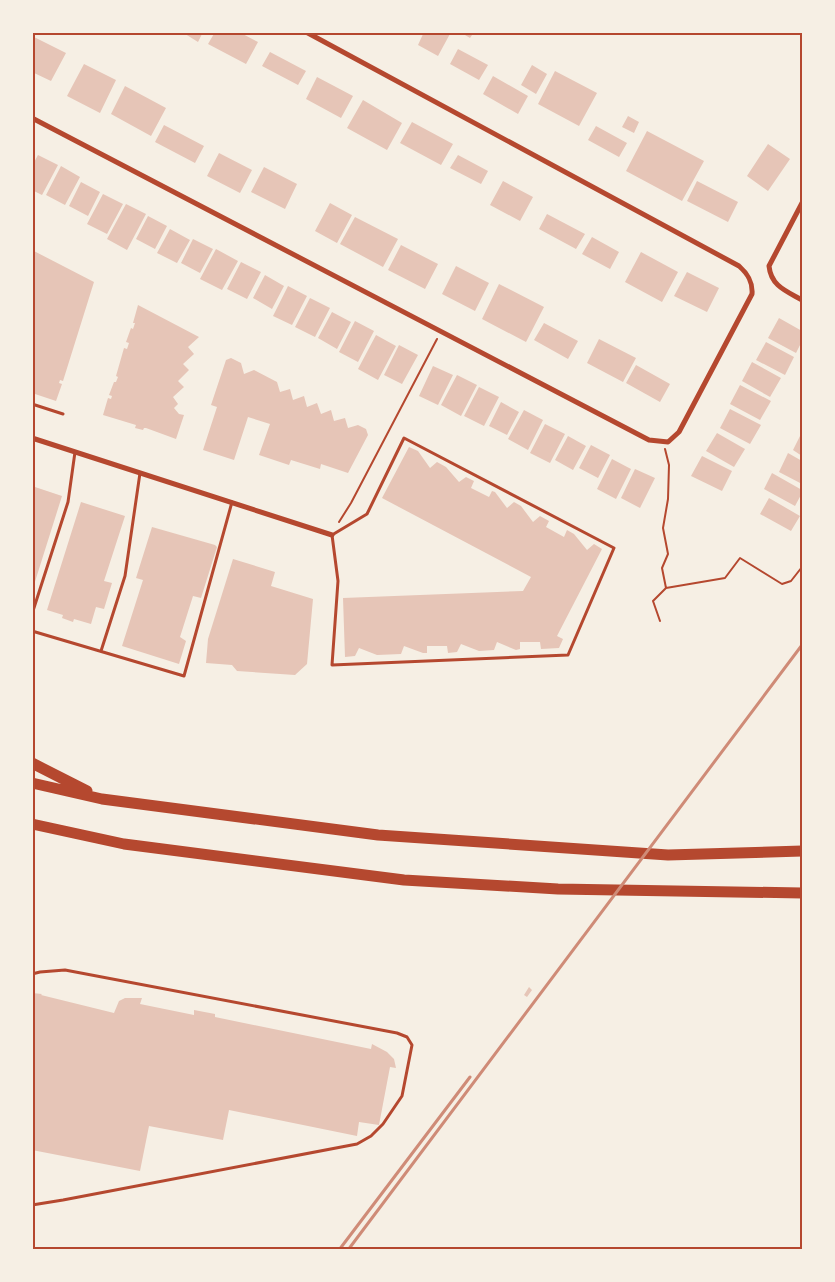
<svg xmlns="http://www.w3.org/2000/svg" width="835" height="1282" viewBox="0 0 835 1282" font-family="'Archivo Narrow',sans-serif">
<style>
.building{fill:#e6c5b7}
.lines{fill:none;stroke-linecap:round;stroke-linejoin:round}
.path{stroke:#b5482f;stroke-width:2}
.service{stroke:#b5482f;stroke-width:3}
.minor{stroke:#b5482f;stroke-width:5}
.motorway{stroke:#b5482f;stroke-width:11}
.rail{stroke:#cf8b77;stroke-width:3}
.neatline{fill:none;stroke:#b5482f;stroke-width:2}
</style>
<rect width="100%" height="100%" fill="#f6efe4"/>
<path class="building" d="M182,32H203L198,42Z
M215,32H239L258,42L246,64L208,44Z
M424,32H451L438,56L418,45Z
M460,32H474L470,38Z
M32,36L66,53L51,81L32,72Z
M458,49L488,65L479,80L450,64Z
M270,52L306,71L298,85L262,66Z
M84,64L116,80L100,113L67,96Z
M532,65L547,74L536,94L521,85Z
M555,71L597,93L579,126L538,104Z
M493,76L528,96L518,114L483,94Z
M317,77L353,96L341,118L306,99Z
M125,86L166,108L151,136L111,114Z
M363,100L402,123L387,150L347,128Z
M628,116L639,122L634,133L622,127Z
M412,122L453,144L441,165L400,143Z
M164,125L204,146L195,163L155,142Z
M596,126L627,143L619,157L588,140Z
M647,131L704,161L682,201L626,171Z
M768,144L790,159L768,191L747,176Z
M219,153L252,170L240,193L207,176Z
M38,155L58,165L42,195L32,190V166Z
M458,155L488,171L481,184L450,168Z
M61,166L80,177L65,205L46,195Z
M264,167L297,184L285,209L251,192Z
M503,181L533,197L520,221L490,205Z
M697,181L738,202L728,222L687,201Z
M81,182L100,192L88,216L69,206Z
M103,194L123,204L107,234L87,224Z
M330,203L352,215L337,243L315,231Z
M126,204L146,214L127,250L107,239Z
M547,214L585,234L576,249L539,229Z
M148,216L167,226L155,249L136,239Z
M355,217L398,239L383,267L340,244Z
M170,229L190,240L177,263L157,253Z
M592,237L619,252L610,269L582,254Z
M193,239L213,249L200,273L181,263Z
M401,245L438,264L425,289L388,270Z
M216,249L238,261L222,290L200,279Z
M32,250L94,282L63,381L60,380L59,383L62,384L56,401L32,393Z
M641,252L678,272L662,302L625,282Z
M241,262L261,272L247,299L227,289Z
M456,266L489,283L475,311L442,294Z
M687,272L719,288L707,312L674,296Z
M265,275L284,286L272,309L253,298Z
M499,284L544,307L526,342L482,319Z
M288,286L307,296L292,325L273,316Z
M310,298L330,308L315,337L295,327Z
M138,305L199,337L188,347L194,354L183,364L189,370L178,381L184,387L173,397L178,404L174,408L179,414L184,415L176,439L146,428H144L143,430L135,428L136,425L103,415L108,398L111,399L112,396L109,395L114,382H116L118,377L116,376L124,348L127,349L129,343L126,342L131,328L133,329L135,323H133Z
M332,312L351,322L337,349L318,338Z
M779,318L802,331V341L796,353L768,338Z
M355,321L374,331L358,362L339,352Z
M544,323L578,341L568,359L534,340Z
M376,335L396,346L378,380L358,369Z
M599,339L636,358L623,382L587,363Z
M766,342L794,357L785,375L756,360Z
M399,345L418,355L402,384L384,375Z
M231,358L241,363L244,374L254,370L277,382L280,392L290,389L293,400L304,396L307,407L317,403L321,414L331,410L334,421L345,418L348,428L358,425L366,429L368,435L348,473L321,464L320,469L291,460L289,465L259,455L270,424L248,417L234,460L203,450L217,407L211,405L226,360Z
M752,362L781,378L770,397L742,381Z
M636,365L670,384L660,402L626,383Z
M433,366L453,375L438,405L419,396Z
M457,375L477,385L461,416L441,405Z
M740,385L771,401L760,420L730,404Z
M479,387L499,397L484,426L464,416Z
M501,402L519,412L507,435L489,426Z
M730,409L761,425L750,444L720,428Z
M524,410L543,420L528,450L508,439Z
M545,424L565,434L550,463L530,453Z
M802,432V456L793,450Z
M717,433L745,449L734,467L706,451Z
M568,436L586,446L573,470L555,460Z
M591,445L610,455L598,478L579,468Z
M409,447L418,451L430,468L437,462L446,467L459,482L466,477L474,481L471,488L489,497L492,491L495,492L507,508L514,502L521,506L533,522L540,516L549,521L546,527L564,537L567,530L574,534L587,550L594,544L602,549L557,636L563,639L559,648L541,649L540,642H520V649L516,650L497,642L494,650L479,651L461,644L457,652L448,653L447,646H427V653H423L404,646L401,654L377,655L359,648L355,656L345,657L343,598L523,591L531,577L382,498Z
M788,453L802,461V484L779,472Z
M702,456L732,471L722,491L691,476Z
M612,459L631,469L616,499L597,489Z
M635,469L655,478L640,508L621,498Z
M772,473L802,490V493L795,506L764,489Z
M32,486L62,496L33,588H32Z
M769,498L800,516L791,531L760,514Z
M81,502L125,516L104,581L112,583L104,609L96,607L91,624L74,619L73,622L62,618L63,615L47,610Z
M152,527L215,545L217,547L201,598L193,596L180,637L186,641L179,664L122,646L143,580L136,578Z
M233,559L275,572L271,586L313,599L307,664L295,675L237,671L232,665L206,663L208,639Z
M529,987L532,990L527,997L524,995Z
M32,993L42,994L41,995L114,1013L119,1001L125,998H142L140,1004L194,1015V1010L215,1014V1017L371,1049L372,1044L387,1052L394,1059L396,1068L390,1067L379,1125L359,1122L357,1136L229,1110L223,1140L149,1126L140,1171L32,1150Z"/>
<g class="lines">
<path class="path" d="M339,522L351,503L437,339
M666,588L725,578L740,558L782,584L791,581L802,567
M660,621L653,601L666,588L662,568L668,554L663,528L668,499L669,465L665,449"/>
<path class="service" d="M32,404L63,414
M404,438L614,548L568,655L332,665L338,581L332,535L367,514Z
M32,614L68,502L75,452
M32,631L184,676L232,502
M101,651L125,576L140,473
M32,974L40,972L65,970L397,1033L407,1037L412,1045L402,1096L383,1124L371,1136L357,1144L63,1200L32,1205"/>
<path class="minor" d="M32,118L649,440L668,442L679,432L752,294C753,282 748,274 739,266L306,32
M802,203L769,266C771,286 786,291 802,300
M32,438L332,535"/>
<path class="motorway" d="M32,763L87,791
M32,783L102,799L378,835L668,855L802,851
M32,824L124,844L404,880L558,889L802,893"/>
<path class="rail" d="M339,1250L470,1077
M348,1250L802,645"/>
</g>
<rect width="835" height="1282" fill="none" stroke="#f6efe4" stroke-width="68"/>
<rect x="34" y="34" width="767" height="1214" class="neatline"/>
</svg>
